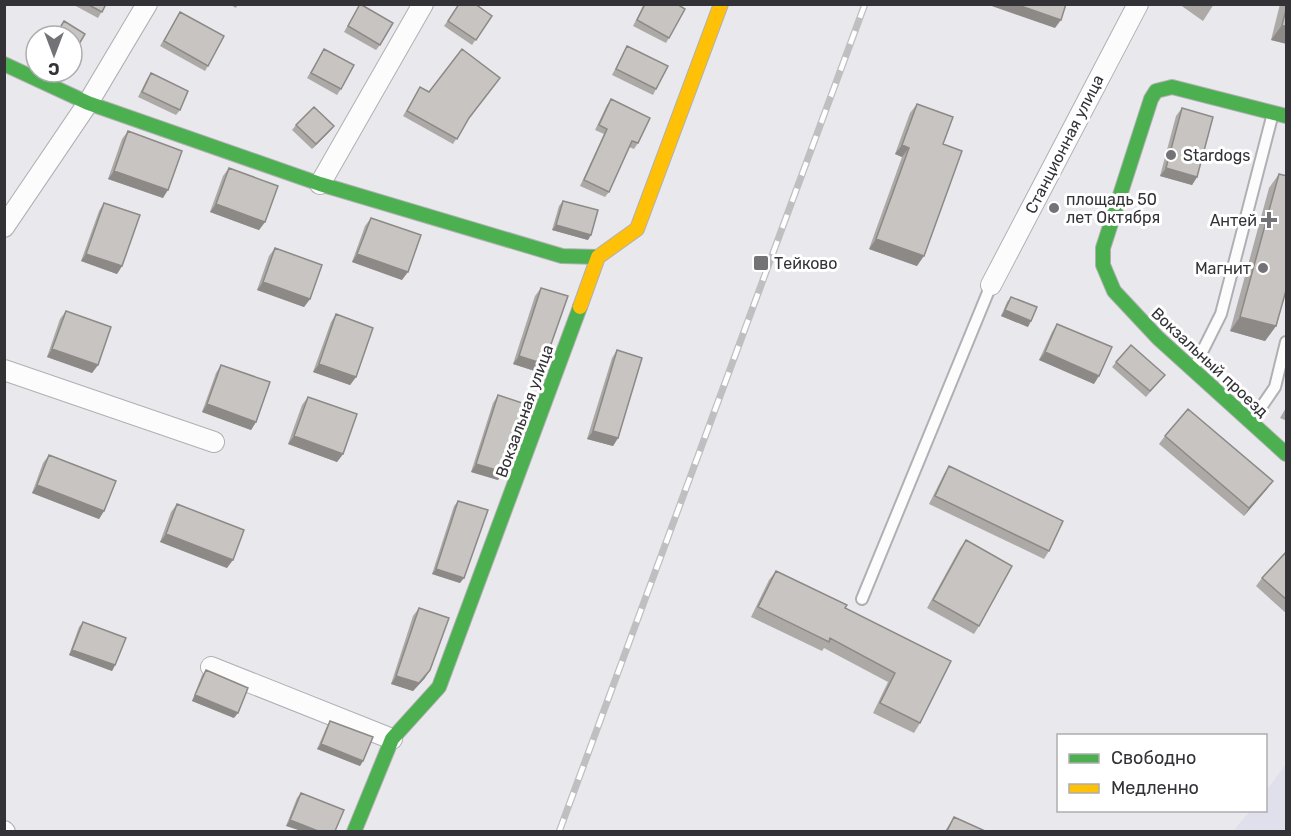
<svg xmlns="http://www.w3.org/2000/svg" width="1291" height="836" viewBox="0 0 1291 836" font-family="Rubik,sans-serif">
<style>
.built{fill:#e0dfec}
.lines{fill:none;stroke-linecap:round;stroke-linejoin:round}
.lane-casing{stroke:#b0b0b4;stroke-width:14}
.street-casing{stroke:#b0b0b4;stroke-width:22}
.fast-casing{stroke:#b0b0b4;stroke-width:16}
.slow-casing{stroke:#b0b0b4;stroke-width:16}
.lane{stroke:#fcfcfc;stroke-width:10}
.street{stroke:#fcfcfc;stroke-width:20}
.fast{stroke:#4caf50;stroke-width:14}
.slow{stroke:#ffc107;stroke-width:14}
.rail-casing{stroke:#bfbfc1;stroke-width:7}
.rail{stroke:#fff;stroke-width:4.5;stroke-dasharray:14;stroke-linecap:butt}
.wall{fill:#aca9a6}
.shaded-wall{fill:#8c8987}
.building{fill:#c8c4c1;stroke:#8c8987;stroke-width:1.5}
.poi-dot{fill:#727277;stroke:#fff;stroke-width:2}
.labels{text-anchor:middle;stroke-width:6;stroke-linejoin:round;paint-order:stroke}
.street-label{font-size:16px;fill:#323237;stroke:#fff}
.poi-label{font-size:16px;fill:#323237;stroke:#fff;text-anchor:start}
</style>
<rect width="100%" height="100%" fill="#e8e8ed"/>
<path class="built" d="M1286,764V831H1233L1250,811L1266,810V791Z"/>
<g class="lines">
<defs>
<path id="lane" d="M1193,370L1221,314L1273,113
M1251,422L1275,387L1286,342
M862,599L991,285"/>
<path id="street" d="M320,184L423,4
M4,227L88,103L147,4
M991,285L1138,4
M4,370L214,442
M211,667L392,739
M4,831L5,832"/>
<path id="fast" d="M4,64L88,103L320,184L562,256L598,257
M1286,116L1172,87L1156,91L1151,99L1103,248V265L1114,291L1158,338L1286,454
M354,832L392,739L439,687L580,307"/>
<path id="slow" d="M580,307L598,257L637,229L721,4"/>
</defs>
<use href="#lane" class="lane-casing"/>
<use href="#street" class="street-casing"/>
<use href="#fast" class="fast-casing"/>
<use href="#slow" class="slow-casing"/>
<use href="#lane" class="lane"/>
<use href="#street" class="street"/>
<use href="#fast" class="fast"/>
<use href="#slow" class="slow"/>
<defs>
<path id="rail" d="M559,832L865,4"/>
</defs>
<use href="#rail" class="rail-casing"/>
<use href="#rail" class="rail"/>
</g>
<path class="wall" d="M72,4H106L98,18Z
M229,4H238L236,8Z
M360,4L380,45L376,50L344,32Z
M459,4L492,16L472,45L444,26Z
M644,4H677L669,38L666,43L633,26Z
M1179,4H1214L1203,21Z
M1280,4H1287V44L1271,40Z
M180,12L208,66L205,71L160,46Z
M627,46L656,89L653,95L612,75L624,52Z
M324,49L341,89L337,95L307,78Z
M151,73L180,110L176,115L138,97L147,79Z
M420,87L429,92L468,120L453,144L403,116Z
M611,99L638,143L634,149L629,147L609,192L605,197L580,186L604,134L595,130L607,105Z
M917,104L943,144L917,266L869,249L902,157L895,154L910,113Z
M1182,108L1197,177L1192,185L1160,176L1176,116Z
M296,125L334,126L330,131L312,149L292,130Z
M128,131L163,198L108,179L122,139Z
M229,168L265,222L259,230L210,212L223,176Z
M1279,174L1276,326L1265,341L1230,331L1269,188Z
M563,201L588,240L552,230L559,206Z
M104,203L122,266L117,274L81,261L99,211Z
M371,218L402,280L352,262L365,226Z
M275,248L310,299L304,307L257,290L269,256Z
M541,288L538,372L513,364L535,296Z
M1011,297L1028,327L1001,316L1007,302Z
M66,311L98,365L92,373L47,357L60,319Z
M336,314L356,377L350,385L313,372L331,322Z
M1057,324L1094,384L1039,360L1052,332Z
M617,350L618,438L613,446L587,439L612,358Z
M1116,362L1165,375L1146,397L1112,367Z
M221,365L256,422L251,430L202,412L216,373Z
M498,395L503,472L498,480L471,472L493,403Z
M308,397L343,454L337,462L288,444L302,405Z
M1287,406V421L1280,418Z
M1165,436L1267,489L1244,516L1159,444Z
M49,455L104,511L99,519L32,493L43,463Z
M949,466L1049,551L1044,559L929,504L944,474Z
M458,501L460,583L432,574L454,506Z
M177,504L227,568L160,542L171,512Z
M966,540L979,626L974,634L927,608L960,548Z
M1287,551V614L1256,586L1262,578Z
M776,571L845,608L951,661L920,723L914,733L873,713L888,682L824,648L822,651L751,617L769,580Z
M419,608L425,678L413,691L391,684L413,616Z
M83,622L115,665L112,671L69,655L79,627Z
M206,670L234,718L192,701L202,675Z
M330,721L363,761L360,766L317,749L327,726Z
M301,793L335,831L286,826L297,798Z
M954,817L985,831H945Z"/>
<path class="shaded-wall" d="M986,4H1015L1061,20L1055,28Z
M1282,25L1287,27V44L1271,40Z
M334,126L330,131L312,149L316,144Z
M902,145L909,148L902,157L895,154Z
M1166,168L1197,177L1192,185L1160,176Z
M114,171L168,190L163,198L108,179Z
M216,204L265,222L259,230L210,212Z
M556,225L591,235L588,240L552,230Z
M876,239L924,256L917,266L869,249Z
M86,254L122,266L117,274L81,261Z
M357,254L408,272L402,280L352,262Z
M263,282L310,299L304,307L257,290Z
M1005,310L1031,321L1028,327L1001,316Z
M1240,317L1276,326L1265,341L1230,331Z
M52,349L98,365L92,373L47,357Z
M1045,352L1099,376L1094,384L1039,360Z
M519,356L544,364L538,372L513,364Z
M319,364L356,377L350,385L313,372Z
M207,404L256,422L251,430L202,412Z
M593,431L618,438L613,446L587,439Z
M294,436L343,454L337,462L288,444Z
M476,464L503,472L498,480L471,472Z
M1273,481L1267,489L1244,516L1249,508Z
M37,485L104,511L99,519L32,493Z
M166,534L233,560L227,568L160,542Z
M436,569L464,578L460,583L432,574Z
M72,650L115,665L112,671L69,655Z
M430,670L425,678L413,691L391,684L396,676Z
M195,695L238,713L234,718L192,701Z
M321,744L363,761L360,766L317,749Z
M290,820L318,831H301L286,826Z"/>
<path class="building" d="M87,4H106L102,12Z
M360,4L393,23L380,45L348,26Z
M459,4H475L492,16L476,40L448,21Z
M645,4H677L685,9L669,38L637,20Z
M1015,4H1066L1061,20Z
M1287,6V27L1282,25Z
M180,12L224,36L208,66L164,41Z
M64,21L85,34L72,56V36H55Z
M627,46L668,66L656,89L616,69Z
M324,49L354,65L341,89L311,73Z
M462,49L500,78L469,118L457,139L407,111L420,87L429,92Z
M151,73L188,91L180,110L142,92Z
M611,99L650,118L638,143L632,141L609,192L584,180L607,129L599,125Z
M917,104L953,117L943,144L962,151L924,256L876,239L909,148L902,145Z
M314,107L334,126L316,144L296,125Z
M1182,108L1213,117L1197,177L1166,168Z
M128,131L182,151L168,190L114,171Z
M229,168L278,186L265,222L216,204Z
M1279,174L1287,176V287L1276,326L1240,317Z
M563,201L598,210L591,235L556,225Z
M104,203L140,215L122,266L86,254Z
M371,218L421,235L408,272L357,254Z
M275,248L322,265L310,299L263,282Z
M541,288L568,296L544,364L519,356Z
M1011,297L1037,307L1031,321L1005,310Z
M66,311L111,327L98,365L52,349Z
M336,314L373,328L356,377L319,364Z
M1057,324L1112,347L1099,376L1045,352Z
M1131,345L1165,375L1150,391L1116,362Z
M617,350L642,358L618,438L593,431Z
M221,365L270,382L256,422L207,404Z
M498,395L528,405L503,472L476,464Z
M308,397L357,414L343,454L294,436Z
M1188,409L1273,481L1249,508L1165,436Z
M49,455L116,481L104,511L37,485Z
M949,466L1063,521L1049,551L935,496Z
M458,501L488,510L464,578L436,569Z
M177,504L244,530L233,560L166,534Z
M966,540L1012,566L979,626L933,600Z
M1287,551V600L1262,578Z
M776,571L847,605L845,608L951,661L920,723L880,703L895,673L830,638L829,642L758,607Z
M419,608L449,618L430,670L419,683L396,676Z
M83,622L126,638L115,665L72,650Z
M206,670L248,688L238,713L195,695Z
M330,721L373,737L363,761L321,744Z
M301,793L344,810L335,831H318L290,820Z
M954,817L985,831H947Z"/>
<g class="poi-dot">
<circle cx="1171" cy="155" r="6"/>
<circle cx="1054" cy="208" r="6"/>
<path d="M1266 211h6v6h6v6h-6v6h-6v-6h-6v-6h6z"/>
<rect x="753" y="255" width="16" height="16" rx="3"/>
<circle cx="1263" cy="268" r="6"/>
</g>
<g class="labels">
<g class="street-label">
<text transform="translate(1064 144) rotate(-63)" y="6">Станционная улица</text>
<text transform="translate(1210 362) rotate(43)" y="6">Вокзальный проезд</text>
<text transform="translate(524 411) rotate(-70)" y="6">Вокзальная улица</text>
</g>
<g class="poi-label">
<text x="1183" y="161">Stardogs</text>
<text x="1066" y="205">площадь 50<tspan x="1066" dy="18">лет Октября</tspan></text>
<text x="1257" y="226" text-anchor="end">Антей</text>
<text x="774" y="269">Тейково</text>
<text x="1251" y="274" text-anchor="end">Магнит</text>
</g>
</g>
<rect width="1291" height="836" fill="none" stroke="#323237" stroke-width="12"/>
<rect x="1057" y="734" width="210" height="78" fill="#ffffff" stroke="#adadaf" stroke-width="1.5"/>
<rect x="1069" y="754" width="30" height="9" fill="#4caf50" stroke="#adadaf" stroke-width="1.5"/>
<text x="1111" y="764" font-size="18" fill="#323237">Свободно</text>
<rect x="1069" y="784" width="30" height="9" fill="#ffc107" stroke="#adadaf" stroke-width="1.5"/>
<text x="1111" y="794" font-size="18" fill="#323237">Медленно</text>
<g transform="translate(54 54) rotate(180)"><circle r="28" fill="#ffffff" stroke="#adadaf" stroke-width="1.5"/>
<path d="M0-4.5L10 22L0 15L-10 22Z" fill="#727277"/>
<text y="-9" font-size="16" font-weight="bold" text-anchor="middle" fill="#323237">С</text>
</g>
</svg>
